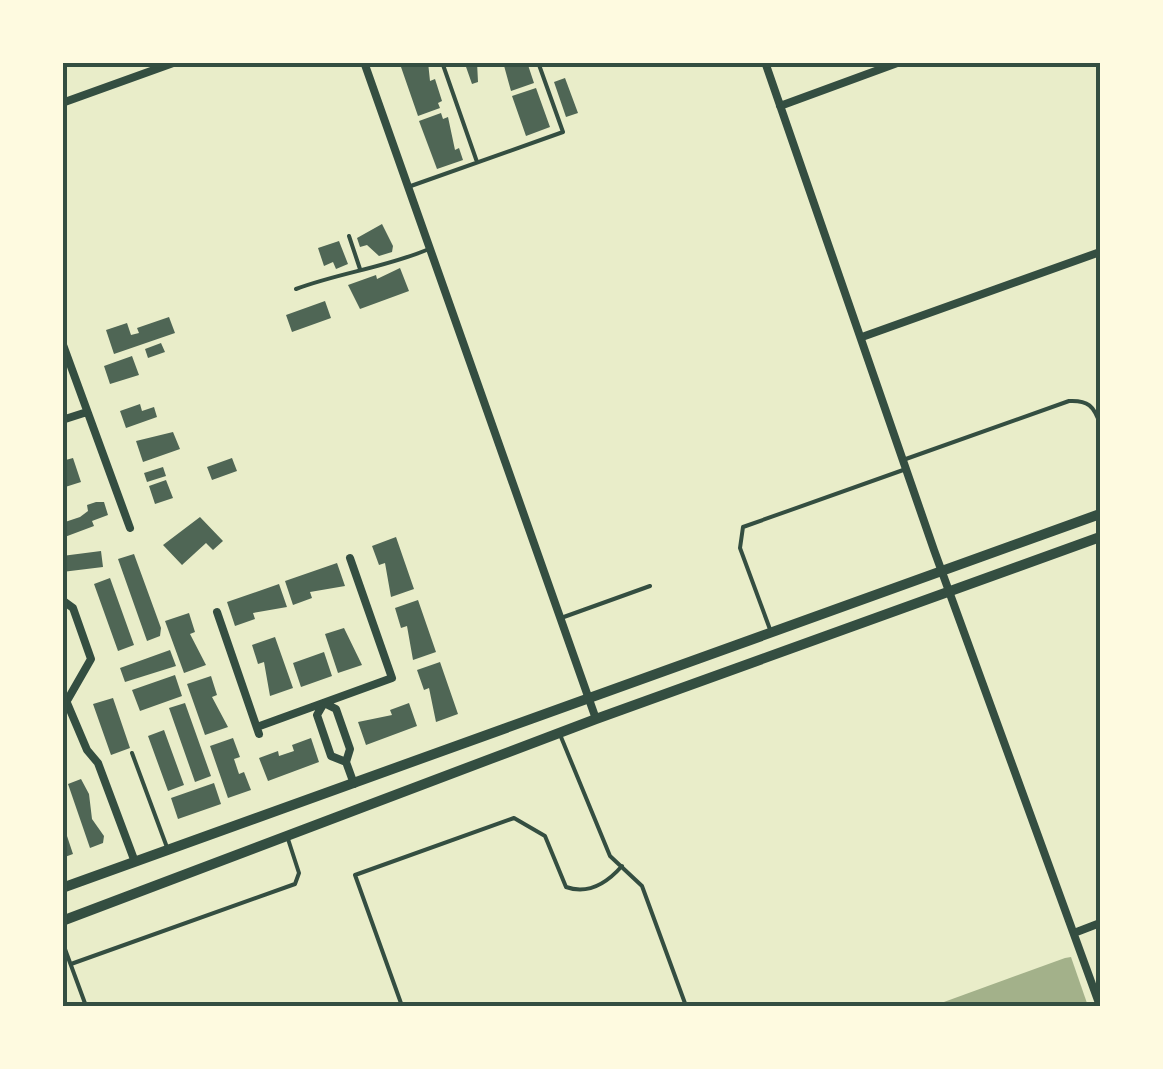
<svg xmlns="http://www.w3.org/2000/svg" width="1163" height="1069" viewBox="0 0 1163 1069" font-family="'PT Sans',sans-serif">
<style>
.water{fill:#a3b18a}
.building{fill:#4f6655}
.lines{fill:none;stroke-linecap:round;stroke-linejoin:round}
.service{stroke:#344e41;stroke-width:4}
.minor{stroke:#344e41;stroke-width:8}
.secondary{stroke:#344e41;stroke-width:10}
.neatline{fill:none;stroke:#344e41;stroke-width:4}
</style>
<rect width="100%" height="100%" fill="#e9edc9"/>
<path class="water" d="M1071,957L1088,1006H933L1065,958Z"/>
<path class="building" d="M414,62H428L430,81L435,79L442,101L438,103L440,108L418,116L401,67Z
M477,62L478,82L472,84L465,64Z
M503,62H527L534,83L511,91Z
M565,78L578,113L566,117L554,82Z
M536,88L550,127L526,136L512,96Z
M441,113L443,119L448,117L455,150L459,148L463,160L437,169L419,121Z
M382,224L393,246L392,252L379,256L367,245L360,247L357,238Z
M339,241L348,264L336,269L333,262L324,266L318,248Z
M400,268L409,291L360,309L348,285L376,275L377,279Z
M325,301L331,318L292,332L286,315Z
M169,317L175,333L114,354L106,330L127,323L131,335L139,333L137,328Z
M161,343L165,352L148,358L145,349Z
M132,356L139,375L110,384L104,366Z
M140,404L142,411L154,407L157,417L126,428L120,411Z
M173,432L180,449L143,462L136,441Z
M73,458L81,482L62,488V461Z
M232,458L237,471L212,480L207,467Z
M163,467L166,476L147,482L144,473Z
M166,480L173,498L155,504L149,486Z
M96,502H104L108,515L92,521L94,526L62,538V523L80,517L88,511L87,505Z
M200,517L223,541L213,550L206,543L182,565L163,545Z
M396,537L414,589L391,597L385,563L379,565L372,546Z
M101,551L103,567L62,572V556Z
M134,554L161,628L160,636L147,641L118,559Z
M337,563L345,586L310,592L312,598L293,605L285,581Z
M110,578L134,645L118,651L94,584Z
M279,584L287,607L253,613L255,619L235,626L227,602Z
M418,600L436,652L413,660L407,626L401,628L395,608Z
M189,613L195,632L190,634L206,665L184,673L165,621Z
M344,628L362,665L338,673L325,634Z
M275,637L293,688L270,696L264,662L258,664L252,645Z
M170,650L176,666L125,682L120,668Z
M324,652L332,676L301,687L293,663Z
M440,662L458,714L436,722L429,688L424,690L417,670Z
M175,675L182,696L140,711L132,690Z
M211,676L217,695L212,697L228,727L205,735L187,684Z
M113,698L130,748L111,755L93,704Z
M185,703L211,776L195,782L169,708Z
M409,703L417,726L366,745L358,722L392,715L390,710Z
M164,730L184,785L168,791L148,736Z
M233,738L240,757L234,759L239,774L244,772L251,790L228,798L210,746Z
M311,738L319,762L268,781L259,758L278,751L279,756L294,751L292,745Z
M81,779L89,794L92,819L104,836L103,843L90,848L68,784Z
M214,783L221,804L178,819L171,798Z
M62,821L73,854L62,858Z"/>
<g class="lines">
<path class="service" d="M442,62L477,162
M408,187L563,132L538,62
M349,236L360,269
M296,289C342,272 384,268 429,249
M903,460L1069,401C1088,400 1094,406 1100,424
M561,618L650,586
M771,632L740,548L743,527L906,469
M561,737L610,856L642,886L686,1006
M132,753L168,850
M62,941L86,1006
M71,964L295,884L299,873L288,839
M402,1006L355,875L514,818L545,836L566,887C588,895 607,883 622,866"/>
<path class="minor" d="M364,62L596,719
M765,62L934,550L1100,1006
M62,103L176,62
M780,106L900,62
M862,337L1100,252
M62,342L130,528
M62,420L87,412
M62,600L73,608L91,659L68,699
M217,612L259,734
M62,691L87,750L98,763L135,862
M257,727L392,678L350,558
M346,762L331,756L317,715L324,703L336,709L350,749L346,762L354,784
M1074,933L1100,923"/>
<path class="secondary" d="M62,888L1100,514
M62,921L596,719L1100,537"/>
</g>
<rect width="1163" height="1069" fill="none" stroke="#fefae0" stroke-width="130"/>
<rect x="65" y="65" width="1033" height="939" class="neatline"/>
</svg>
